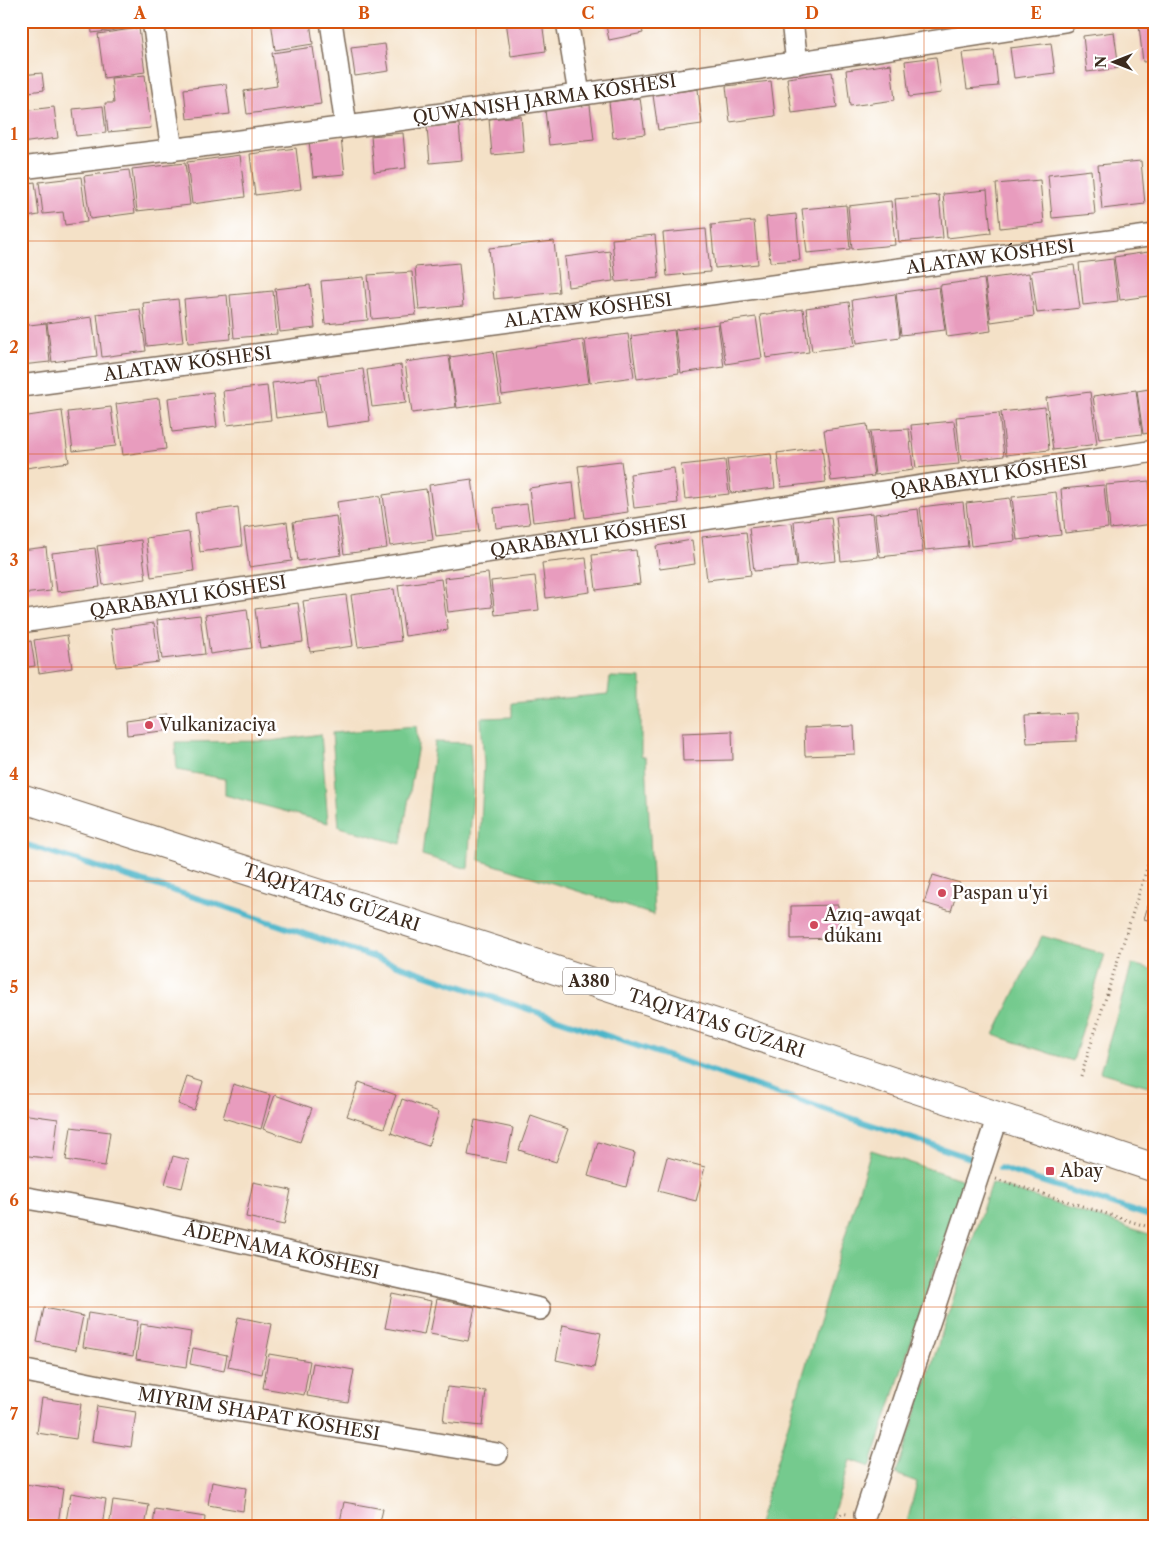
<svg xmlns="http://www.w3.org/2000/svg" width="1176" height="1548" viewBox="0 0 1176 1548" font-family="'Libre Caslon Text',serif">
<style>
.green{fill:#74ca8e;stroke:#587a56}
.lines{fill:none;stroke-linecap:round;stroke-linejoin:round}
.stream{stroke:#4bb5c9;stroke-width:6}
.building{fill:#e89cbe}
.minor-casing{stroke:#7c6a59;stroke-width:24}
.highway-casing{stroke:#7c6a59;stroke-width:30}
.path{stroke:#7c6a59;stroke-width:3;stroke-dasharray:1 4;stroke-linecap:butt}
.minor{stroke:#fff;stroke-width:21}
.highway{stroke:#fff;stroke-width:28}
.grid{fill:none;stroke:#d7540e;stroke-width:1;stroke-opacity:0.55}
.poi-dot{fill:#d1495b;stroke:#fff;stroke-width:2}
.labels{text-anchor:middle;stroke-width:5;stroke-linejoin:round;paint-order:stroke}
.shield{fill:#fff;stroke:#766a62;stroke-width:1}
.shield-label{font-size:16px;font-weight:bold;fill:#3b2a1e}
.street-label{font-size:18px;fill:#3b2a1e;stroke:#fff}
.poi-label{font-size:18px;fill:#3b2a1e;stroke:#fff;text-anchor:start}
.neatline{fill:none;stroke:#d7540e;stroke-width:2}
.grid-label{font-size:16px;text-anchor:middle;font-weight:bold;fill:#d7540e}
</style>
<rect width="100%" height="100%" fill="#fff"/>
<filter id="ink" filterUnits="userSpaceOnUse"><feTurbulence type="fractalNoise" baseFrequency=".02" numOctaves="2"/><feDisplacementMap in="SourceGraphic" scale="10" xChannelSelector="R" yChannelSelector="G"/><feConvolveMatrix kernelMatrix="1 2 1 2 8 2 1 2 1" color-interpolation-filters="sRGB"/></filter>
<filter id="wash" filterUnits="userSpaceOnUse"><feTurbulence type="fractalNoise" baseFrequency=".0096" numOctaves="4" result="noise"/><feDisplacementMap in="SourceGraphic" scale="20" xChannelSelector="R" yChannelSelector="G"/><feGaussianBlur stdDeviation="1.12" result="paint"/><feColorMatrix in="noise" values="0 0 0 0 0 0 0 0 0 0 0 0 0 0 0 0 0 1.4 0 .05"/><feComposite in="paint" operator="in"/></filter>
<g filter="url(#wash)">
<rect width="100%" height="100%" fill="#f4e1c7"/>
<path class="green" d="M610,677L641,678V755L646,758L654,915L479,860L484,765L481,718L512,717V703L608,694Z
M416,726L418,745L401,844L339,827L332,733Z
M321,734L328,823L225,795V779L177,770L175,742L271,741Z
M435,742L470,743L473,790L468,869L422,855Z
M1042,936L1105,954L1073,1061L994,1035Z
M1132,964L1155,970V1088L1100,1072Z
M871,1150L964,1180L870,1467L850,1460L829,1527H757Z
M991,1183L1155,1236V1527H1056L1015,1515L1011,1527H906L917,1482L896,1474Z"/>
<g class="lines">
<path class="stream" d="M21,843L219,905L970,1158
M1000,1168L1155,1218"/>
</g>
<g id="blocks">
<path class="building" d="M91,21H138V27L92,33Z
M175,21H201V23L175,25Z
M271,21H310L313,44L275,50Z
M506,21H542L546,51L511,56Z
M605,21H640L643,33L609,40Z
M731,21H766V22L732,28Z
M1155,24V61L1143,62L1139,26Z
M139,28L145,72L104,78L98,34Z
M1114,32L1119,68L1087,72L1083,36Z
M1051,43L1055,73L1014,78L1010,48Z
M385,44L389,71L355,76L351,48Z
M313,47L321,104L247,114L244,91L277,86L272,53Z
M994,50L998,86L967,89L962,53Z
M936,57L941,93L909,97L905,61Z
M891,64L895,100L850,106L846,70Z
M832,72L837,107L792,113L787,78Z
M42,73L44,90L21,93V75Z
M145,75L151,128L108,132L105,103H114L111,78Z
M771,81L775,116L730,122L726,86Z
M226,84L230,114L187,119L184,89Z
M698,89L702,124L658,130L653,95Z
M640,98L645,134L613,138L609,102Z
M590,105L594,140L549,145L545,110Z
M103,106L106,133L76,136L73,109Z
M54,107L58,138L21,143V111Z
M521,116L524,152L492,155L489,119Z
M459,124L462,160L430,163L427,127Z
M403,133L406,168L374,172L371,136Z
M341,138L345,174L313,177L309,141Z
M296,148L301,189L255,195L250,154Z
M240,155L245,197L192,204L187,162Z
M1141,161L1145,204L1102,209L1098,165Z
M185,163L190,205L137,211L132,169Z
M129,170L135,213L90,219L84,176Z
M1091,170L1095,214L1052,218L1048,175Z
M81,177L87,222L65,225L63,212L43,214L39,182Z
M1040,180L1044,223L1000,228L996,184Z
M35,182L39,215L21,218V184Z
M987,190L991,233L947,238L943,194Z
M939,195L943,238L899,242L895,199Z
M891,201L895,245L852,249L848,206Z
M846,205L850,249L807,253L802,209Z
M796,214L800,260L770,262L766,217Z
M754,221L758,264L715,268L711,225Z
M706,229L710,272L667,276L663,233Z
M655,235L659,278L616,282L612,239Z
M554,241L559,292L494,299L489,248Z
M610,251L613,281L568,287L565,257Z
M1155,251V295L1120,300L1114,257Z
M1113,259L1118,301L1083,305L1079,263Z
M459,263L463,306L419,310L415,267Z
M1074,265L1080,308L1037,313L1031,271Z
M412,272L416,315L372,319L368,275Z
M1029,273L1034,316L991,322L985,279Z
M364,277L368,320L325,324L321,281Z
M984,279L991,331L947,337L940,285Z
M310,285L315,328L280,332L275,289Z
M939,287L945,330L901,335L896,293Z
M273,291L277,334L234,338L230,295Z
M895,294L900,337L857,343L852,300Z
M227,295L231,339L188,343L184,299Z
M178,299L183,342L147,346L143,303Z
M849,302L855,346L812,351L806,308Z
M140,309L146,351L102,357L97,314Z
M803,309L809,352L766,358L760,315Z
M92,317L97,356L52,362L47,323Z
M756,317L762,358L726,364L719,322Z
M46,323L50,362L21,365V326Z
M718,324L724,367L681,373L675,330Z
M674,330L679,373L637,379L631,336Z
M628,334L634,377L590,383L585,340Z
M583,340L589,383L502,395L496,352Z
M493,351L500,402L457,408L450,357Z
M449,356L456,407L412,413L405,362Z
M401,365L406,403L372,407L367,370Z
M363,369L370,421L326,427L319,375Z
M317,378L321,412L276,418L272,383Z
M267,386L271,420L227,425L223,391Z
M1155,388V432L1143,434L1137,391Z
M1136,390L1142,434L1099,439L1093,396Z
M213,392L217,427L172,432L168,398Z
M1090,392L1097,444L1053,450L1046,398Z
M159,398L166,449L123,455L116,404Z
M111,407L116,446L73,451L68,412Z
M1045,407L1049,450L1006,455L1001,412Z
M62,411L69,462L26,468L21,417Z
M999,413L1004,456L961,461L956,417Z
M954,421L959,464L916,468L911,425Z
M867,424L874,476L831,481L824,430Z
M909,429L913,470L875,475L870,431Z
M822,447L826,482L781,487L777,453Z
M771,454L775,488L731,493L727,459Z
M21,460L25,478L21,479Z
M725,460L729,494L685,499L681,465Z
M621,461L628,512L585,518L578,466Z
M674,468L678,503L634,508L630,474Z
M1151,478H1155V503H1153Z
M472,479L479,531L436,536L429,485Z
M1149,481L1154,524L1110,529L1106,485Z
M573,482L577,517L533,522L529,488Z
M1104,485L1108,528L1065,533L1061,489Z
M426,489L433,540L390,546L383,495Z
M1056,492L1061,535L1017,540L1012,497Z
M380,496L387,548L344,554L337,502Z
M1010,498L1015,541L971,546L966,503Z
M963,502L968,546L925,550L920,507Z
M527,504L530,524L496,528L494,508Z
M238,507L242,546L200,552L195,513Z
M918,509L923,552L880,557L875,514Z
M873,513L878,557L841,561L836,517Z
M336,516L341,555L298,561L293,522Z
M831,517L836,561L798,565L794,521Z
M287,522L292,561L249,567L244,528Z
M792,523L797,567L754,571L749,528Z
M189,532L194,571L151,577L146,538Z
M746,532L751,575L707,580L702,537Z
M141,540L146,579L103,585L97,546Z
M692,540L695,564L660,569L656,546Z
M46,547L51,591L21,594V550Z
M95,548L100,587L57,592L52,553Z
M636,550L640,584L596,590L592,555Z
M586,558L590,592L546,598L542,563Z
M488,573L492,607L448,612L444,578Z
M535,576L539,610L495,615L491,581Z
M441,579L448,630L405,636L398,585Z
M394,589L401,641L358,647L351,595Z
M346,595L353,646L310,652L303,601Z
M298,603L303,642L260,648L255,609Z
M247,609L252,648L210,654L205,615Z
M200,615L205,654L162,659L157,620Z
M154,623L159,662L116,667L111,629Z
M67,635L72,668L39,673L34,640Z
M31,641L35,666L21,668V643Z
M1076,713L1077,741L1027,743L1025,715Z
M170,715L172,730L127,735L126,721Z
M854,726L855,754L805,756L804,728Z
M732,731L733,760L683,761L682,733Z
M933,875L960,883L951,911L924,903Z
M1154,886H1155V922L1144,919Z
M838,905L839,938L791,939V906Z
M187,1077L203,1082L194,1110L178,1104Z
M359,1082L396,1095L384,1128L347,1116Z
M233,1084L270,1095L261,1129L223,1118Z
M275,1095L312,1108L300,1142L263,1129Z
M402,1099L439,1112L428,1146L391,1133Z
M21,1114L58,1119L53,1159L21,1155Z
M531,1116L568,1129L556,1162L519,1150Z
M475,1120L513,1128L506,1163L468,1155Z
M71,1127L110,1132L105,1166L66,1160Z
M598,1142L635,1153L626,1187L588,1176Z
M173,1156L189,1160L182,1188L165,1184Z
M667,1157L705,1167L696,1201L658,1191Z
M253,1182L291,1190L284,1225L246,1217Z
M392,1293L431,1301L424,1335L385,1328Z
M437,1299L475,1307L468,1341L430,1334Z
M44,1308L83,1316L76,1350L37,1342Z
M88,1313L138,1321L133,1356L83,1347Z
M238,1317L272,1324L262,1374L228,1367Z
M141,1324L191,1332L186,1367L136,1359Z
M563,1325L601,1333L594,1368L556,1360Z
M193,1348L227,1355L224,1371L190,1364Z
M269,1354L310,1361L304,1395L263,1388Z
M313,1363L354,1370L348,1403L307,1396Z
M447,1387L486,1391L482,1426L443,1422Z
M42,1398L81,1404L76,1439L37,1433Z
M97,1406L136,1412L131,1447L92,1441Z
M212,1482L246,1488L243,1511L208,1505Z
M24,1484L63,1489L58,1524L21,1519Z
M71,1493L106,1499L102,1527H65Z
M113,1500L149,1505L145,1527H109Z
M344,1502L383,1509L379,1527H339Z
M155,1509L205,1517L204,1527H153Z
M242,1520L274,1526V1527H240Z"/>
</g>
</g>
<g filter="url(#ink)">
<use href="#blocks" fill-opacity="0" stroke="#7c6a59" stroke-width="1"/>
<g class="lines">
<defs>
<g id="minor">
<path d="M153,21L172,150"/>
<path d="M331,21L346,126"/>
<path d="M567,21L579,94"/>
<path d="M792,21L797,63"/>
<path id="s1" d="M21,168C370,127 718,76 1065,21"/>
<path id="s2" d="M21,386L1155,235"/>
<path id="s3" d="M21,622L1155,451"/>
<path id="s4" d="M21,1197L122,1215L540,1309"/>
<path id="s5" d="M21,1370L139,1394L497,1454"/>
<path d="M865,1515L998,1116"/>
</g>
<g id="highway">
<path id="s6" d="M21,798L510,955L1155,1168"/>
</g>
</defs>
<use href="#minor" class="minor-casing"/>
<use href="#highway" class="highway-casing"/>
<path class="path" d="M1081,1076L1151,855L1155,856
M996,1179L1155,1229
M833,1527L842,1513L847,1514"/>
<use href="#minor" class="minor"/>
<use href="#highway" class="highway"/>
</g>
</g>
<path class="grid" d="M252,21V1527M476,21V1527M700,21V1527M924,21V1527M21,241H1155M21,454H1155M21,667H1155M21,881H1155M21,1094H1155M21,1307H1155"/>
<g class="poi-dot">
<circle cx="149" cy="725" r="5"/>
<circle cx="942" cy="893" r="5"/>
<circle cx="814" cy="925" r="5"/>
<rect x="1045" y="1166" width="10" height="10" rx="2.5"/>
</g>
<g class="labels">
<rect class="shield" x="563" y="967.5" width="52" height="27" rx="4"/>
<g class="shield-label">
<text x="589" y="987">A380</text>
</g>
<g class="street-label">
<text dy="6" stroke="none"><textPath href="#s1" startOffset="528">QUWANISH JARMA KÓSHESI</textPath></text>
<text dy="6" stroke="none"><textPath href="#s2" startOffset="978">ALATAW KÓSHESI</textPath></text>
<text dy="6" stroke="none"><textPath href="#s2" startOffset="572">ALATAW KÓSHESI</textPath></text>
<text dy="6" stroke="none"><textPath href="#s2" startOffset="168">ALATAW KÓSHESI</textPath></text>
<text dy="6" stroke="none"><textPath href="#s3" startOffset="979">QARABAYLI KÓSHESI</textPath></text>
<text dy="6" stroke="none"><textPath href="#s3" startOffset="574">QARABAYLI KÓSHESI</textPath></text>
<text dy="6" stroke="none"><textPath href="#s3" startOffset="169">QARABAYLI KÓSHESI</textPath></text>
<text dy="6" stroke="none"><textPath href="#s6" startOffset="326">TAQIYATAS GÚZARI</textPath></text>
<text dy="6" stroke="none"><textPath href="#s6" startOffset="731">TAQIYATAS GÚZARI</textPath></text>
<text dy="6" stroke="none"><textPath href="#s4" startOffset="266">ÁDEPNAMA KÓSHESI</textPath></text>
<text dy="6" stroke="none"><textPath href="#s5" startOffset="242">MIYRIM SHAPAT KÓSHESI</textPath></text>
</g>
<g class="poi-label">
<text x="159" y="731">Vulkanizaciya</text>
<text x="952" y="899">Paspan u'yi</text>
<text x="824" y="921">Azıq-awqat<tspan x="824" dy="21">dúkanı</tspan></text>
<text x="1060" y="1177">Abay</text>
</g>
</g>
<rect width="1176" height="1548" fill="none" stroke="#fff" stroke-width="55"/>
<g transform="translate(1114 62) rotate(270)" stroke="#ffffff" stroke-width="4" paint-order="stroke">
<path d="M0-4L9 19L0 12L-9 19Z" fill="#3b2a1e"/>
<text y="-8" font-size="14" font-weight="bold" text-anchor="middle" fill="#3b2a1e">N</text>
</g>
<rect x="28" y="28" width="1120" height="1492" class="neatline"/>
<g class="grid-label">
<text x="140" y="19">A</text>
<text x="364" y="19">B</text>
<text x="588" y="19">C</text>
<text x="812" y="19">D</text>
<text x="1036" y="19">E</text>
<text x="14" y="140">1</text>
<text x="14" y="353">2</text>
<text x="14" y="566">3</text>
<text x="14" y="780">4</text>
<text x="14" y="993">5</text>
<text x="14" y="1206">6</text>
<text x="14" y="1420">7</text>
</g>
</svg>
